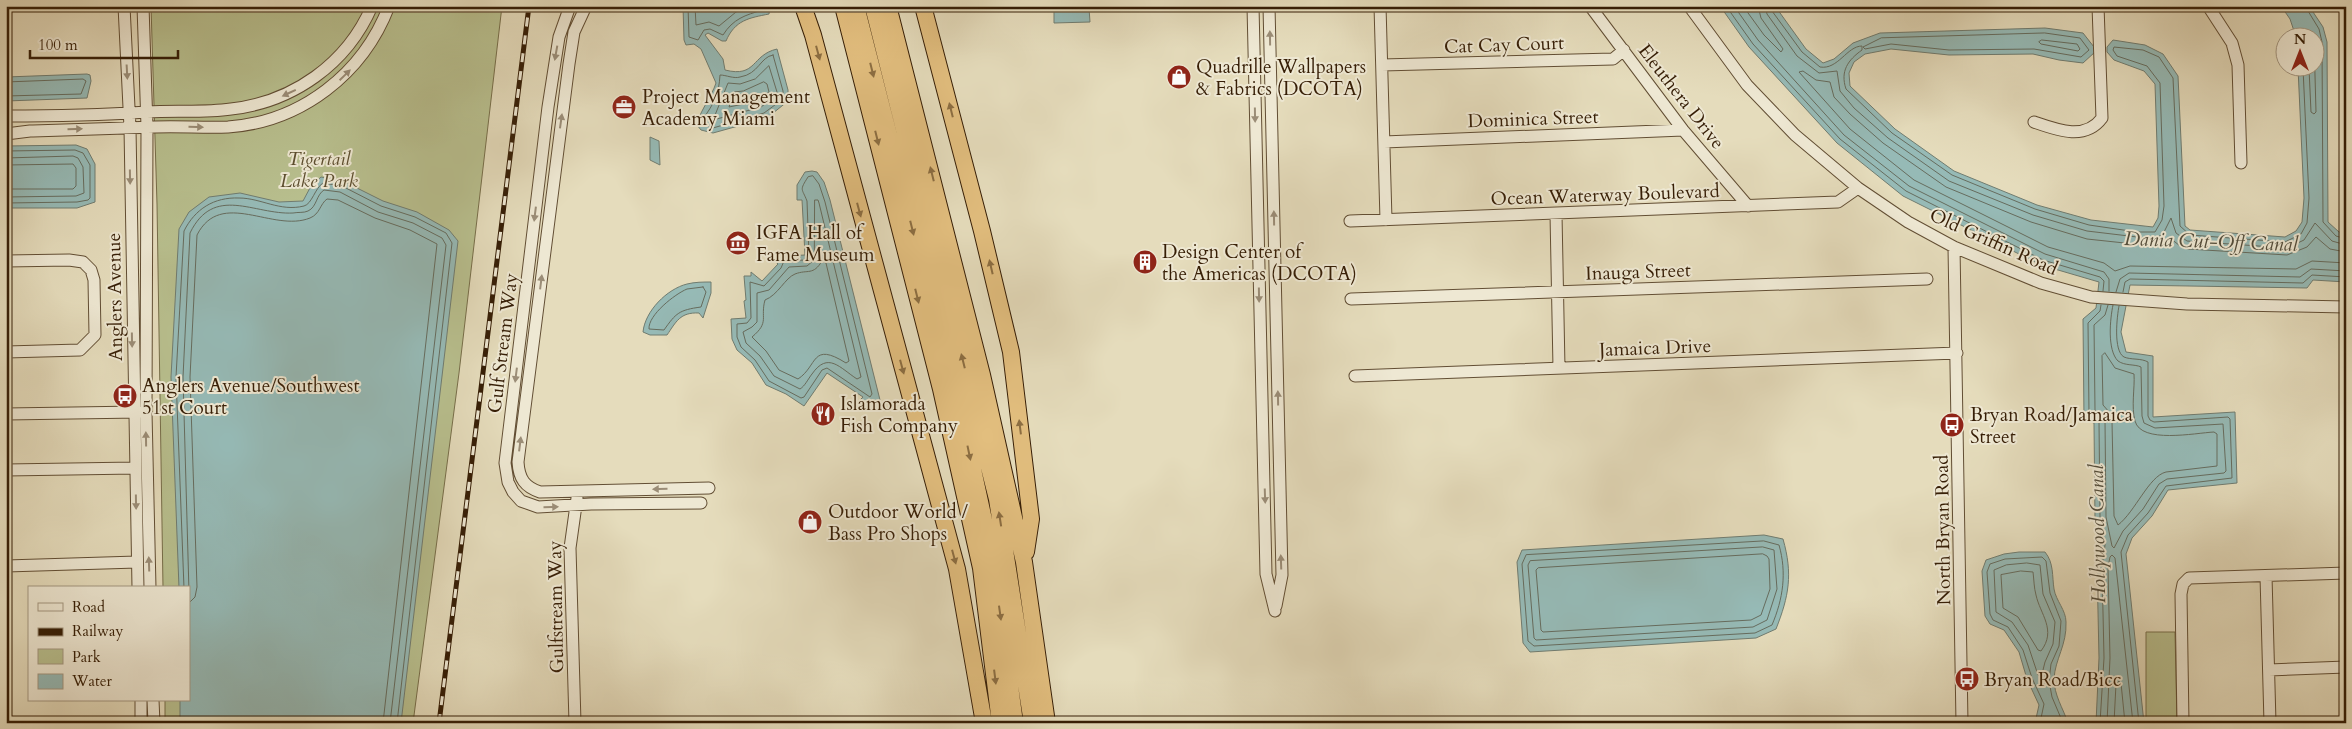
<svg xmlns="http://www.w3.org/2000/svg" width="2352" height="729" viewBox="0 0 2352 729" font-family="Cardo,serif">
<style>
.green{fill:#b8bf8e;stroke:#776e4a}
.water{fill:#96bab6;stroke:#707c70}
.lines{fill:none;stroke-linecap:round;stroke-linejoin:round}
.shore{stroke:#666c5e;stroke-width:1}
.minor-casing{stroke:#624e34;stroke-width:13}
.highway-casing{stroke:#361e06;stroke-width:18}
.minor{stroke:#eee8d3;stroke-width:11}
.highway{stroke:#e2be7e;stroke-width:16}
.rail-casing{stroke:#361e06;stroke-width:5}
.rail{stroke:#eee8d3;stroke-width:3;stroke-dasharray:9;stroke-linecap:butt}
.oneway{fill:#9b8d77}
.oneway2{fill:#8c6e42}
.labels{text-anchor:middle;stroke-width:4;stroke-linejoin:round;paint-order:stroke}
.street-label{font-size:19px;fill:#361e06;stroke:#eee8d3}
.poi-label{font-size:19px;fill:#361e06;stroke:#eee8d3;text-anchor:start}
.park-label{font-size:19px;font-style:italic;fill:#5d4e2f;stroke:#eee8d3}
.water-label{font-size:20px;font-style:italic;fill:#534d3b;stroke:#eee8d3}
</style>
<rect width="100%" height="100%" fill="#e5dcbc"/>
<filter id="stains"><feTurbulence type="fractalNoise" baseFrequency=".004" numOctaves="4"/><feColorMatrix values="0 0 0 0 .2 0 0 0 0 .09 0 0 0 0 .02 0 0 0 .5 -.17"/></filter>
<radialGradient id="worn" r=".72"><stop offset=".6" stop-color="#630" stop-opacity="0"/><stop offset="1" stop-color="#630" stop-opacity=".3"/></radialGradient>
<path class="green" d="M151,6H502L459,373L413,723H165V700H189V588H163L157,204Z
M2146,632H2175L2177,723H2146Z"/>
<path class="water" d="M683,6H770L769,14C749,18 735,20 726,41H722L708,33L705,35L723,59L725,70C757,78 751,55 777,49L788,90V101L767,118L713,133L701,130L697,125C697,116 712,96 716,83L701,49L694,44L686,45L684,40Z
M1720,6H1775L1806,49L1823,63L1834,59L1853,43L1880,33L2045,28L2083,33L2094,47L2095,52L2083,63L2059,60L2033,54L1949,55L1891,49L1865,54L1854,62L1849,73L1850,86L1895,129L1954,171L2037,205L2091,220L2153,227L2158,218L2159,206L2155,84L2144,71L2114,60L2107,52V47L2113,40L2145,45L2163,54L2178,76L2185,226L2190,230L2285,237L2296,231L2302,222L2304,198L2298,68H2314V38L2296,37L2290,19L2281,6H2309L2323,27L2327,42L2328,222L2339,232L2346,234V282L2313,280L2307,288L2130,285L2121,332L2126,352L2153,356V417L2235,412L2237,483L2168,490L2152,516L2132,538L2126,554L2144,723H2096L2099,658L2097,566L2100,545L2095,519L2094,423L2084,420L2083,319L2096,308L2099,282L2041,265L1903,196L1837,143L1749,47Z
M1089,8L1090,22L1054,23V9Z
M87,74L90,75L91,81L87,98L6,101V77Z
M650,137L659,141L660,165L650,160Z
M76,145L87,149L95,164V202L77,208H6V146Z
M812,171L817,172L824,182L830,200L880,400L864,403L860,400L863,397L827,373L804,406L786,394L766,385L752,363L737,350L732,339L731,319L746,318L744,301L746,300L744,276H751V272L762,281L778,264L766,253L784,252L785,256L805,255L802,200H797V185L805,172Z
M321,177L343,181L383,201L417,212L449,230L458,241L401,723H180V700H189V588H179L171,377L179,229L189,212L209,197L240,193L279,202L303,201L311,186Z
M711,282V293L703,318L699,313C680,312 676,322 667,335H650L643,332C645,311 667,289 687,284C695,282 703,282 711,282Z
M1764,535L1783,539C1793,574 1789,596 1776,629L1756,638L1530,652L1523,643L1517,562L1522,550Z
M2019,552H2045C2054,563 2052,576 2054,589C2056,601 2066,610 2066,622C2067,645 2055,659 2054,679C2054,695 2063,708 2068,723H2035L2039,705L2027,679L2019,652L2004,630L1990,624L1985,616L1982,571L1986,560L2004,554Z"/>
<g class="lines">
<path class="shore" d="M688,6L689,37L698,40L704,30L710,29L723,35C733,19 745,15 763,10L765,6
M695,6L696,25L709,22L719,26L736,12L752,6
M1726,6L1753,44L1840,139L1906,191L2043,260L2100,277L2104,281L2103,291
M1734,6L1758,40L1844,135L1909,186L2045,254L2104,272L2109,279V291
M1743,6L1764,35L1781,52L1783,49L1761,18L1758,6
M1765,6L1767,14L1797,56L1819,73L1837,71L1840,91L1854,108L1888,138L1949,181L2033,215L2087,231L2154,239L2163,234L2171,218L2176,233L2187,241L2287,248L2304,240L2315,223L2332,241L2346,245
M1771,6L1772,11L1802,52L1820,67C1838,70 1847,46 1862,46V50C1848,60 1840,71 1846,89L1892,133L1952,175L2035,209L2089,225L2137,232H2155L2162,220L2164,206L2160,83L2147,66L2117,56L2113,50L2114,47L2143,50L2159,57L2173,78L2180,226L2190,235L2285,242L2301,234L2307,223L2309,198L2303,68
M2305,6L2319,29L2322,42L2323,222L2336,236L2346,239
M2045,33L2080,38L2089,50L2081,57L2034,49L1949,50L1891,44L1865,49L1863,47L1881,38Z
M2042,40L2077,44L2080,49L2078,51L2041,44L2039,42Z
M773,55L783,91V99L764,113L713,128L703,125L702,120C714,104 719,94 720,75C726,75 734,79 740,77C759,74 760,57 773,55Z
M769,66L777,92L776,96L761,107L713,120L728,83L740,84L755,79Z
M2309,68L2311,112L2314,114L2316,112L2314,39
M6,82L83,79L86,81L81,94L6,96
M764,82L767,84L769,92L758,101L729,107L734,92L743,91Z
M6,151L75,150L83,153L90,165V198L88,200L77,202L6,203
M6,158L73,156L78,158L83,167L84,193L76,196L6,197
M6,165L73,164L76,168V186L73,189H6
M813,176L819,184L825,202L872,394L870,397L827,368L822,370L804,397L801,398L769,381L755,360L741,347L737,337V324L747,323L751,318L750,282L764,286L781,268L784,261L805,260L809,256L807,201C802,188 799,191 808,177Z
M815,200H818L819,203L861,377L857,379C840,368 828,351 812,374C808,379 805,386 800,389L774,376L760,356L746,343L743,332L752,327L757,322V293L769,290L789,267L807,266L814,260Z
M2346,252L2330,249L2316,237L2307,247L2287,255L2188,249L2180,246L2170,238L2161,245L2153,246L2087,239L2031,222L1946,187L1883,143L1850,114L1834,97L1830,82L1816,80L1803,71L1799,72L1850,129L1914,180L2048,247L2104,263L2115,271L2130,266L2296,269L2312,261L2346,263
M822,261L826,263L849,361L846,363C811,341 818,366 798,379L779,370L766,351L752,337C770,322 760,318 765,300C778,295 785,278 795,274C808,269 813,276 822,261Z
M703,287L706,292L701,307C679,310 676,313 664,330L649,329C648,315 675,294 687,289C692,288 698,288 703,287Z
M2116,292L2120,279L2129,273L2300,277L2311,269L2346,271
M2123,292L2125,282L2130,279L2303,283L2312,275L2346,277
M2108,305L2105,315L2094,325L2095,410L2105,421L2106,517L2112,546L2114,548L2123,531L2143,509L2159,484L2167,479L2224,473L2226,471L2223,424L2155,428L2144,423L2142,416L2141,367C2135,364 2125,366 2118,361C2107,350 2110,319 2113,305
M2119,306C2117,316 2113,351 2124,357C2131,360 2141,358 2148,362V416L2150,420L2154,422L2228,417L2230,419L2232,478L2166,486L2148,513L2128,535L2121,552L2139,723
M2105,353L2115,368L2134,374C2135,388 2131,406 2135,421C2141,444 2195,433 2214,432L2217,434V466L2166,472C2149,476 2135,512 2118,525L2114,516L2112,422L2110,413L2103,405L2102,356Z
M1764,541L1779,545C1787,573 1783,599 1772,625L1755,633L1534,646L1528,641L1522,564L1526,555Z
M1763,547L1774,550L1777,589L1767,620L1753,627L1536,640L1534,638L1528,565L1530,561Z
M1763,554L1767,556L1769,559L1770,589L1761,615L1751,620L1543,632L1541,630L1536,570L1538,568Z
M2027,563L2040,565L2043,594L2055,622L2053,644L2045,662L2041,678L2038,675L2028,645L2012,622L1996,612L1994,570L2006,565Z
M2021,571L2033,572C2034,580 2034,588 2036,595C2040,614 2057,630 2041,651L2038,650L2018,617L2003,608L2001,575Z
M184,588L176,377L184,231C195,209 214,197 239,198C261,198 280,212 304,206C312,204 315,188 323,183L342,186L381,206L415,217L446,233L452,243L397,723
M189,592L183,377L190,233C214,184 254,215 293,213C298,212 304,213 308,211C317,207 316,195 324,190L340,192L378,212L413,223L442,238L446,245L390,723
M189,603L195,597L197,587L190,377L197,235C221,188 273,233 310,218C320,214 320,204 327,199L338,200L375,218L410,230L437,244L383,723
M2040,723L2044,704L2032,678L2023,650L2008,627L1993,620L1990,614L1987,572L1990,564L2005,559L2042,557L2046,561L2050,593L2061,621L2059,646L2051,664L2049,681L2052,697L2063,723
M2100,723L2104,658L2102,567L2105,545L2100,518L2099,422L2089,414L2088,323L2100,311L2101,305
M2107,723L2110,658L2108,567L2110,557L2112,555L2115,558L2133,723
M2114,723L2116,684L2119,681L2121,683L2125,723"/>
<defs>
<path id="minor" d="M124,6L130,128L138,588
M143,6L147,127L146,412L150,588
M570,6L559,37L548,107L505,463L508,482L513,492L521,501L538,507L591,504L701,503
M586,6L574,32L569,64L518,462C519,479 525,487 540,492L709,488
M1253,6L1266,574L1275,611
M1269,6L1282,575L1276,606
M1380,6L1386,220
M1590,6L1683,130L1748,206
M1689,6L1747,85L1795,135L1858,188L1908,222L1954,247L2041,283L2091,297L2187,304L2346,307
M2208,6L2232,43L2238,65L2241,163
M1382,65L1613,59L1624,50
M6,116C53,116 100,115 147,112C175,110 203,113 231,109C293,102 347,64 372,6
M2034,122C2057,130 2085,141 2102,118L2098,6
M6,134L30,131C72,130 114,128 155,127C180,126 204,128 228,127C301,122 363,74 389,6
M1384,142L1683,130
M1556,214L1559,368
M1350,221L1838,202L1858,188
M1954,247L1962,723
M6,261L69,260L83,262L91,270L94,280L95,335L80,350L6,352
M1351,299L1927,279
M1355,376L1957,353
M6,414L139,412
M6,470L135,468
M6,566L137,562
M2266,576L2270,723
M2269,670L2346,667
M141,700V723
M153,700L154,723
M575,723L570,548L577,498
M2183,723L2181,594L2183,584L2189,578L2346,573"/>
<path id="highway" d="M803,6L813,35L957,569L984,723
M843,6L941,389L981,568L1000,723
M856,6L966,437L994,566L1015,723
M873,6L997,499L1032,723
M888,6L982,375L1024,562L1047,723
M923,6L982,231L1011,352L1031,519L1026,552"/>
</defs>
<use href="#minor" class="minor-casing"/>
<use href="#highway" class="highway-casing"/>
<use href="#minor" class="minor"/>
<use href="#highway" class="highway"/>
<defs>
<path id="rail" d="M439,723L529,6"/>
</defs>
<use href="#rail" class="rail-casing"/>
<use href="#rail" class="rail"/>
</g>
<defs><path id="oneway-solid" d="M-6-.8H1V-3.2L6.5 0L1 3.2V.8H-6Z" transform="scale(1.25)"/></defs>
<g class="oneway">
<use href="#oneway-solid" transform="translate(1270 38) rotate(-91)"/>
<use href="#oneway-solid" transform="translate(556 53) rotate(100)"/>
<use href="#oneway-solid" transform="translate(127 72) rotate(87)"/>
<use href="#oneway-solid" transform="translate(345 75) rotate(-44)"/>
<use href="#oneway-solid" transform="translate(289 93) rotate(155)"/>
<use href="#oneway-solid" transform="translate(1255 115) rotate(89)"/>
<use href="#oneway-solid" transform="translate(561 121) rotate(-82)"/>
<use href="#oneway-solid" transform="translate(196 127) rotate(1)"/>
<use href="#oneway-solid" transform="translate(75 129) rotate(-1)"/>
<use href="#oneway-solid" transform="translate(130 177) rotate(89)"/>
<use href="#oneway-solid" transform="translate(535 214) rotate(97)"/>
<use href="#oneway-solid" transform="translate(1274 218) rotate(-91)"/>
<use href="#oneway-solid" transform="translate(541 282) rotate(-83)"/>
<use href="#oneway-solid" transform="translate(1259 295) rotate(89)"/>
<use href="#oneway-solid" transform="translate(132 340) rotate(89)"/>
<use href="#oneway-solid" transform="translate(516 375) rotate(97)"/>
<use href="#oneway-solid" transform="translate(1278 398) rotate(-91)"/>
<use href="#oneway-solid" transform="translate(146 439) rotate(-91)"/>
<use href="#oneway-solid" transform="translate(520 444) rotate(-83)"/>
<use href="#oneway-solid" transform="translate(660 489) rotate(179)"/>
<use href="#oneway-solid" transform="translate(1265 496) rotate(88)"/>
<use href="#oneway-solid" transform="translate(136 502) rotate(89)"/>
<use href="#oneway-solid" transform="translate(551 507) rotate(-2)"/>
<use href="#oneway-solid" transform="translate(1281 562) rotate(-92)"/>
<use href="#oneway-solid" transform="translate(149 564) rotate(-92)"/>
</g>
<g class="oneway2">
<use href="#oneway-solid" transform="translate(818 53) rotate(75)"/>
<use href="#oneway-solid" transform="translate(872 70) rotate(76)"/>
<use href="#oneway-solid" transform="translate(951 110) rotate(-104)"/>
<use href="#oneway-solid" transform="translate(877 138) rotate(76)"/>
<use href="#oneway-solid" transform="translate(932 174) rotate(-104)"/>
<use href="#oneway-solid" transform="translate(859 210) rotate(75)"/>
<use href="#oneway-solid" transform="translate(912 228) rotate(76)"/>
<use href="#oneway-solid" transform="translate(991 267) rotate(-103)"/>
<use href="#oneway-solid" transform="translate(917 296) rotate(76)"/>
<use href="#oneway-solid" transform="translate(963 361) rotate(-104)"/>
<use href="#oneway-solid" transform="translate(902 367) rotate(75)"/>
<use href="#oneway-solid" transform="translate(1020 427) rotate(-97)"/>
<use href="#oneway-solid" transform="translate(969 453) rotate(78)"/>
<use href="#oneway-solid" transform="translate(1000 519) rotate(-99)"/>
<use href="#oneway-solid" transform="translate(954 557) rotate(75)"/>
<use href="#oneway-solid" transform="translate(1000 613) rotate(82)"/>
<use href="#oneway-solid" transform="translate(995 677) rotate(83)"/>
</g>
<defs>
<symbol id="shop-disc" viewBox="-11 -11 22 22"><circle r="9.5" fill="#8f2418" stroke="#eee8d3"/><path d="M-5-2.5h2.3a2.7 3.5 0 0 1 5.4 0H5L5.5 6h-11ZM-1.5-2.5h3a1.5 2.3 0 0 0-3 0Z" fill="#fff"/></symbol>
<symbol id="office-disc" viewBox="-11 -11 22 22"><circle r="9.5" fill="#8f2418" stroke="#eee8d3"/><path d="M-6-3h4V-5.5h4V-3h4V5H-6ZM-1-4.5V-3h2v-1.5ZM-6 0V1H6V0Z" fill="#fff"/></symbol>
<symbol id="museum-disc" viewBox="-11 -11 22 22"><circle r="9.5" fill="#8f2418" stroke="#eee8d3"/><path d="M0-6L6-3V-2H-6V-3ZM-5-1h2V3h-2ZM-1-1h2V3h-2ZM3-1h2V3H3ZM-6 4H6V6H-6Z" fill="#fff"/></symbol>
<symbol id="building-disc" viewBox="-11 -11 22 22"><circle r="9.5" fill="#8f2418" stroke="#eee8d3"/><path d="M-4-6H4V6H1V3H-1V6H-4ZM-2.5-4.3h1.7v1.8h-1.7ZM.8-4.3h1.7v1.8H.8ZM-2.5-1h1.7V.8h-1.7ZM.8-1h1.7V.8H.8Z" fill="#fff"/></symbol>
<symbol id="bus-disc" viewBox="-11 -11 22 22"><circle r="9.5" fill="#8f2418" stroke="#eee8d3"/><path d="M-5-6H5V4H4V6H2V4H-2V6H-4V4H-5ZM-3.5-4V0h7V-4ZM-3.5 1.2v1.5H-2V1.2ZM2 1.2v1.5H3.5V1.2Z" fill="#fff"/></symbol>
<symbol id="restaurant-disc" viewBox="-11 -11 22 22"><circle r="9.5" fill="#8f2418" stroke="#eee8d3"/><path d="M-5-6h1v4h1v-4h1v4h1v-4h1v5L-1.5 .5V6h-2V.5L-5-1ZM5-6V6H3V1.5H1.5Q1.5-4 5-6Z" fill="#fff"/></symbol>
</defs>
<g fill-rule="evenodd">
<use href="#shop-disc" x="1165" y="63" width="28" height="28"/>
<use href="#office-disc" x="610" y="93" width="28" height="28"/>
<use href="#museum-disc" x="724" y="229" width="28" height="28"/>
<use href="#building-disc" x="1131" y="248" width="28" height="28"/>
<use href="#bus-disc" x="111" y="382" width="28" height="28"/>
<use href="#restaurant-disc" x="809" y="400" width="28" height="28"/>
<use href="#bus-disc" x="1938" y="411" width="28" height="28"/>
<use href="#shop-disc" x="796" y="508" width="28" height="28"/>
<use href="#bus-disc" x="1953" y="665" width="28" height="28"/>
</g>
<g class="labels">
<g class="street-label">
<text transform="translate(1504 44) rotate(-2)" y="7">Cat Cay Court</text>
<text transform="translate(1682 96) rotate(52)" y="7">Eleuthera Drive</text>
<text transform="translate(1533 118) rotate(-2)" y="7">Dominica Street</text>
<text transform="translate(1605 194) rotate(-2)" y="7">Ocean Waterway Boulevard</text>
<text transform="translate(1994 241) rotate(24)" y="7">Old Griffin Road</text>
<text transform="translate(1638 271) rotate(-2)" y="7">Inauga Street</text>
<text transform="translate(114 297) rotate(-91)" y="7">Anglers Avenue</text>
<text transform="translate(502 343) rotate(-83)" y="7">Gulf Stream Way</text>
<text transform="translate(1655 347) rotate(-2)" y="7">Jamaica Drive</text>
<text transform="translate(1942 530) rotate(-91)" y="7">North Bryan Road</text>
<text transform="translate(555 607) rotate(-91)" y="7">Gulfstream Way</text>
</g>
<g class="poi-label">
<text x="1196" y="73">Quadrille Wallpapers<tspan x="1196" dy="22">&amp; Fabrics (DCOTA)</tspan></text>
<text x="642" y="103">Project Management<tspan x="642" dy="22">Academy Miami</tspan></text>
<text x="756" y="239">IGFA Hall of<tspan x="756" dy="22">Fame Museum</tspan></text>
<text x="1162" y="258">Design Center of<tspan x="1162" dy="22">the Americas (DCOTA)</tspan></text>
<text x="142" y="392">Anglers Avenue/Southwest<tspan x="142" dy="22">51st Court</tspan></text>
<text x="840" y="410">Islamorada<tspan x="840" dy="22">Fish Company</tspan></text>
<text x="1970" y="421">Bryan Road/Jamaica<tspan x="1970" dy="22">Street</tspan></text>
<text x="828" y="518">Outdoor World /<tspan x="828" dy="22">Bass Pro Shops</tspan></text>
<text x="1984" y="686">Bryan Road/Bicc</text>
</g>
<g class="park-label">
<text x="319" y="165">Tigertail<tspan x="319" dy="22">Lake Park</tspan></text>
</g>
<g class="water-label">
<text transform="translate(2211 241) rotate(2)" y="7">Dania Cut-Off Canal</text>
<text transform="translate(2097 534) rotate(-91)" y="7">Hollywood Canal</text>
</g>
</g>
<rect width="2352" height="729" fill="none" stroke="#e5dcbc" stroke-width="25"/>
<rect x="8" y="8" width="2337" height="714" fill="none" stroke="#361e06" stroke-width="2.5"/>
<rect x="12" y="12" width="2327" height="704" fill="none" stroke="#361e06"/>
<rect x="28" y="586" width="162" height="115" fill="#eee8d3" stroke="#a49781"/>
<rect x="38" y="603" width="25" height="8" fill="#eee8d3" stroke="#a49781"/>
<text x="72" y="612" font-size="15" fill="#361e06">Road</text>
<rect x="38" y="628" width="25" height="8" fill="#361e06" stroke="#a49781"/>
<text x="72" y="636" font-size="15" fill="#361e06">Railway</text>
<rect x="38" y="649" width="25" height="15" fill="#b8bf8e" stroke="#a49781"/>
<text x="72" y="662" font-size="15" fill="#361e06">Park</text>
<rect x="38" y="674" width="25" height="15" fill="#96bab6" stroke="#a49781"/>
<text x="72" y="686" font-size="15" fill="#361e06">Water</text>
<g transform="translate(2300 52)"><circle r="24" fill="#eee8d3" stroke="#a49781"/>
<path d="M0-4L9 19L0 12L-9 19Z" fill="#8f2418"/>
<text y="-8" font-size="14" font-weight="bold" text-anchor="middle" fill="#361e06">N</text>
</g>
<path d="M30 50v8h148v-8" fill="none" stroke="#361e06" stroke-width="2.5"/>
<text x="38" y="50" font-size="15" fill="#361e06" stroke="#eee8d3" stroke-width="4" paint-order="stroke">100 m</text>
<rect width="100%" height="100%" filter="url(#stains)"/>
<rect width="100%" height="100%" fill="url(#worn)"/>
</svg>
